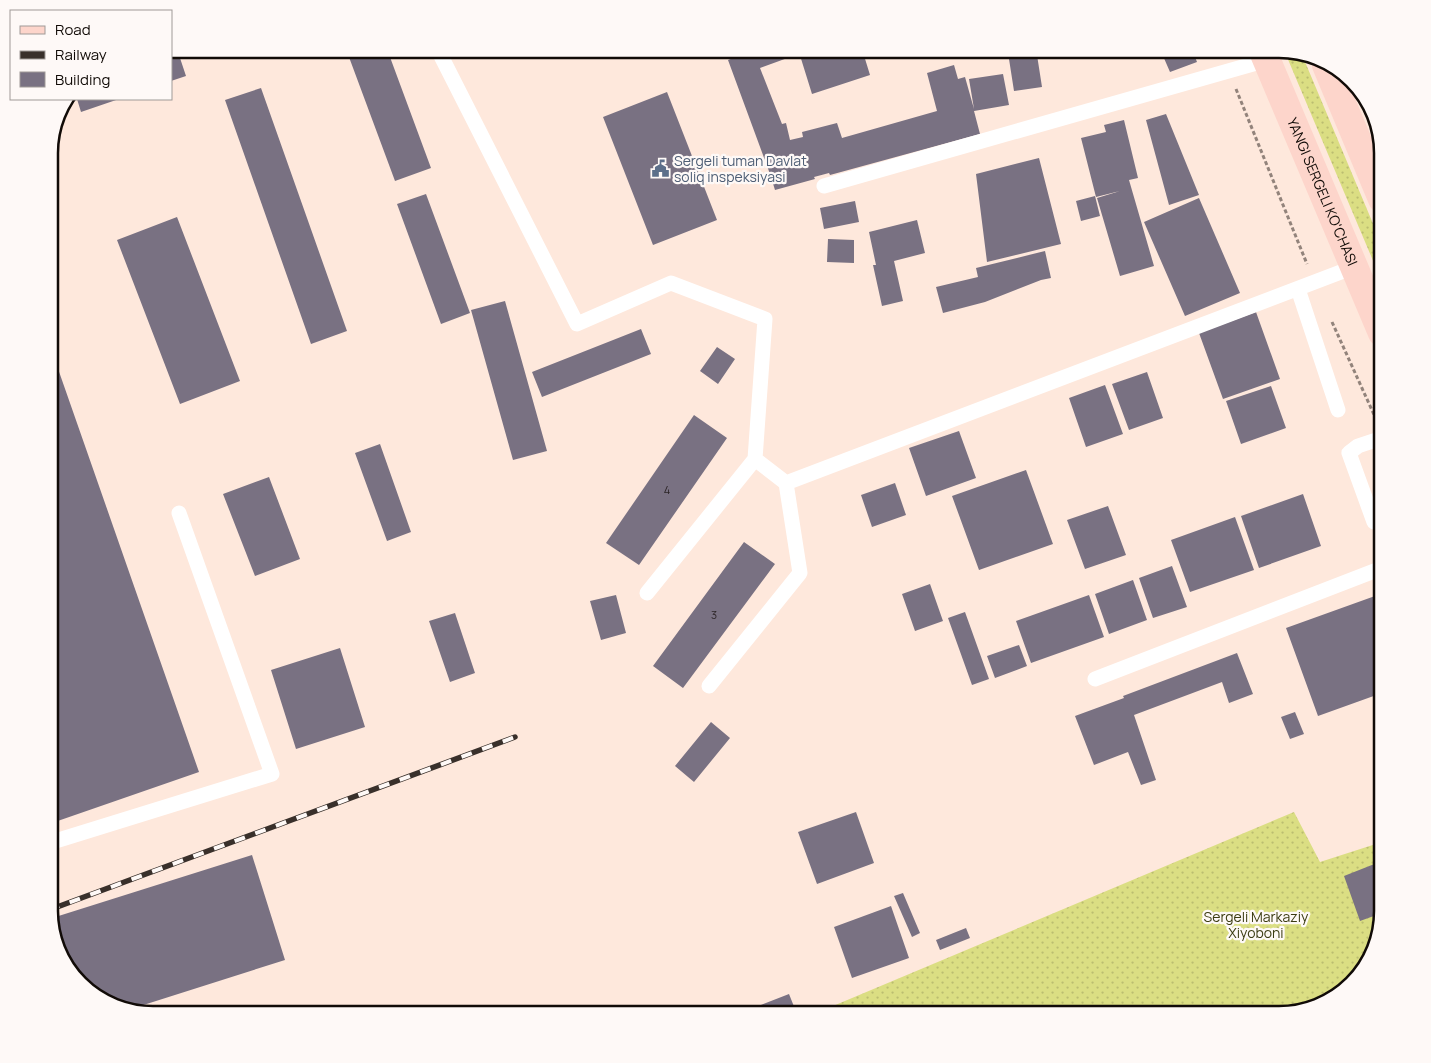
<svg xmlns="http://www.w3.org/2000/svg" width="1431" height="1063" viewBox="0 0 1431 1063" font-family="Manrope,sans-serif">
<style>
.grass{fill:url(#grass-dots)}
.building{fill:#797182}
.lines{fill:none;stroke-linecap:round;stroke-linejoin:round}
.path{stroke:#92837b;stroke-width:3;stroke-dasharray:4 2.5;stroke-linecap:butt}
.lane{stroke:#fff;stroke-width:15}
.primary{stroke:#fdd5cb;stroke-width:28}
.rail-casing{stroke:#39302b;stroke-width:5.5}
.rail{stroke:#fef9f7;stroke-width:4;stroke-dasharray:11;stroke-linecap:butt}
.labels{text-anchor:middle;stroke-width:4.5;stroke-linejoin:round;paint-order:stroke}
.number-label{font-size:11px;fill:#2b2426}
.service-label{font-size:14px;fill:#4e5e75;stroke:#fef9f7;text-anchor:start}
.street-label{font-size:14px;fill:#110b07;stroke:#fef9f7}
.park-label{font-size:14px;fill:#3c3c13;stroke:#fef9f7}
.rim{fill:none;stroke:#110b07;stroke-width:2.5}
</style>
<defs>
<pattern id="grass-dots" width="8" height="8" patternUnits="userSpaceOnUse" patternTransform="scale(1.25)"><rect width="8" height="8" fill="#dbde83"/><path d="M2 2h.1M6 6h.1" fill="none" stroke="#bbbd70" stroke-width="1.8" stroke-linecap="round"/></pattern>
</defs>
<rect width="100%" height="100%" fill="#fee8dc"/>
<path class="grass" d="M1284,50L1303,57L1382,245V282Z
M1294,812L1320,862L1382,842V911L1361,973L1325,1003L1279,1014H814Z"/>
<path class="building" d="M171,49H177L186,76L171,81Z
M346,49H387L431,168L395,181Z
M757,49H790L793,56L760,68L782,124L786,123L790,140L803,137L802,132L837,123L842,138L937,111L927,73L954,65L958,79L965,77L974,109L969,79L1003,74L1009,105L974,111L980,134L830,175L829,173L814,177L815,179L775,190L770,174L728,60Z
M798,49H862L870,75L812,94Z
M1160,49H1192L1197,62L1170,72Z
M1037,55L1042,87L1014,91L1009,59Z
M261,88L347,331L311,344L225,100Z
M667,92L717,220L653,245L603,117Z
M77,99H119L81,112Z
M1166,114L1199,195L1169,205L1146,120Z
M1124,120L1138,178L1129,180L1154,266L1120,276L1097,198L1120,191L1096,197L1081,138L1106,132L1104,125Z
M1039,158L1061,244L987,262L976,174Z
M426,194L470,313L441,324L397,204Z
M1095,196L1100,216L1081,221L1076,201Z
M1199,198L1240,293L1185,316L1144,222Z
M855,201L859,222L824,229L820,208Z
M177,217L240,381L180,404L117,240Z
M917,220L925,253L894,261L903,301L882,306L873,265H876L869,232Z
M828,239L854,240V263L827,262Z
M1045,251L1051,278L1041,280L985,302L943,313L936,287L978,277L976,268Z
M505,301L547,451L513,460L471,310Z
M1256,312L1280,379L1223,399L1199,333Z
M641,329L651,354L542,397L532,372Z
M49,343L199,772L49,824Z
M717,347L735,359L718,384L700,371Z
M1147,372L1163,418L1129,430L1112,384Z
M1105,385L1123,434L1086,447L1069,398Z
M1271,386L1286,428L1241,444L1226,401Z
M694,415L727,438L639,565L606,543Z
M959,431L976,478L926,496L909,448Z
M380,444L411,532L387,541L355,453Z
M1026,470L1053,544L979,570L952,496Z
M269,477L300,559L255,576L223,494Z
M895,483L906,515L872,527L861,495Z
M1303,494L1321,546L1259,568L1241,516Z
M1108,506L1126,555L1085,569L1067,520Z
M1235,517L1254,570L1190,592L1171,540Z
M744,542L775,564L683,688L653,666Z
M1172,566L1187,607L1153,618L1139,578Z
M1133,580L1147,620L1109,634L1095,594Z
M930,584L943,621L915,631L902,594Z
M616,595L626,633L601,640L590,601Z
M1089,595L1104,637L1031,663L1016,621Z
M1375,596L1382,617V693L1318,716L1286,628Z
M965,612L989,679L972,685L948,618Z
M455,613L475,673L450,682L429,621Z
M1019,645L1027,666L995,678L987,656Z
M340,648L365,727L296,749L271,670Z
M1237,653L1253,694L1229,703L1222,682L1134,715L1156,780L1141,785L1128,752L1094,765L1075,716L1124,698L1123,696Z
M1295,712L1304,734L1290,739L1281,717Z
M711,722L730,738L694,782L675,766Z
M856,812L874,863L817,884L798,832Z
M252,855L285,960L134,1008L89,993L62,962L49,919Z
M1382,861V913L1360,921L1344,876Z
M903,893L920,933L912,937L894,896Z
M891,906L909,958L852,978L834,927Z
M966,928L970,938L940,950L936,940Z
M789,994L797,1014H738Z"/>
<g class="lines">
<path class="path" d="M1236,89L1307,264
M1332,322L1376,419"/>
<path class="lane" d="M447,49L439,52L577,324L671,283L765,319L755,459
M824,186L1267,60
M1298,289L1338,410
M786,483L1354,267
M1374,522L1349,453L1358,446L1382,438
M647,593L755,459L786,483L800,573L709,686
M1095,679L1382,568
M49,843L272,774L179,513"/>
<g class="primary">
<path id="s1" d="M1262,49L1382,333"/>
<path d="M1326,65L1382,199"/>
</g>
<defs>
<path id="rail" d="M49,910L515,737"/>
</defs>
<use href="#rail" class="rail-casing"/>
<use href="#rail" class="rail"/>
</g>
<defs>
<symbol id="civic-bare" viewBox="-9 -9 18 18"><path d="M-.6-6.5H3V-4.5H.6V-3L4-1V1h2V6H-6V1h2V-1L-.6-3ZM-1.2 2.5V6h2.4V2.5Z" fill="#5c6f8a" stroke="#fef9f7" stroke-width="2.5" paint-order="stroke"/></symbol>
</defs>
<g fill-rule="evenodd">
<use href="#civic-bare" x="648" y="156" width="25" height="25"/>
</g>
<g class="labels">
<g class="number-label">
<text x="667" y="494">4</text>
<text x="714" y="619">3</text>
</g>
<g class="service-label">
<text x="674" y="166">Sergeli tuman Davlat<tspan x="674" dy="16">soliq inspeksiyasi</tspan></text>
</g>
<g class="street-label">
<text dy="5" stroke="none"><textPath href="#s1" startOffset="155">YANGI SERGELI KO'CHASI</textPath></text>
</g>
<g class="park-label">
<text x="1256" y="922">Sergeli Markaziy<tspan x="1256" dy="16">Xiyoboni</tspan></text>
</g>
</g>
<path d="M0 0H1431V1063H0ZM153 58H1279A95 95 0 0 1 1374 153V911A95 95 0 0 1 1279 1006H153A95 95 0 0 1 58 911V153A95 95 0 0 1 153 58Z" fill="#fef9f7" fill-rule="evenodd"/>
<path class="rim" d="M153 58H1279A95 95 0 0 1 1374 153V911A95 95 0 0 1 1279 1006H153A95 95 0 0 1 58 911V153A95 95 0 0 1 153 58Z"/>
<rect x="10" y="10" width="162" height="90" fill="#fef9f7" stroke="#9f9a97"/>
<rect x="20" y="26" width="25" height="8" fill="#fdd5cb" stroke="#9f9a97"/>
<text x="55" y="35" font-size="15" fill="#110b07">Road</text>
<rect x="20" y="51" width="25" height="8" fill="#39302b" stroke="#9f9a97"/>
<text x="55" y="60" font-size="15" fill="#110b07">Railway</text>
<rect x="20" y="72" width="25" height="15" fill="#797182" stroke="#9f9a97"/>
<text x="55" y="85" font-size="15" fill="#110b07">Building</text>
</svg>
